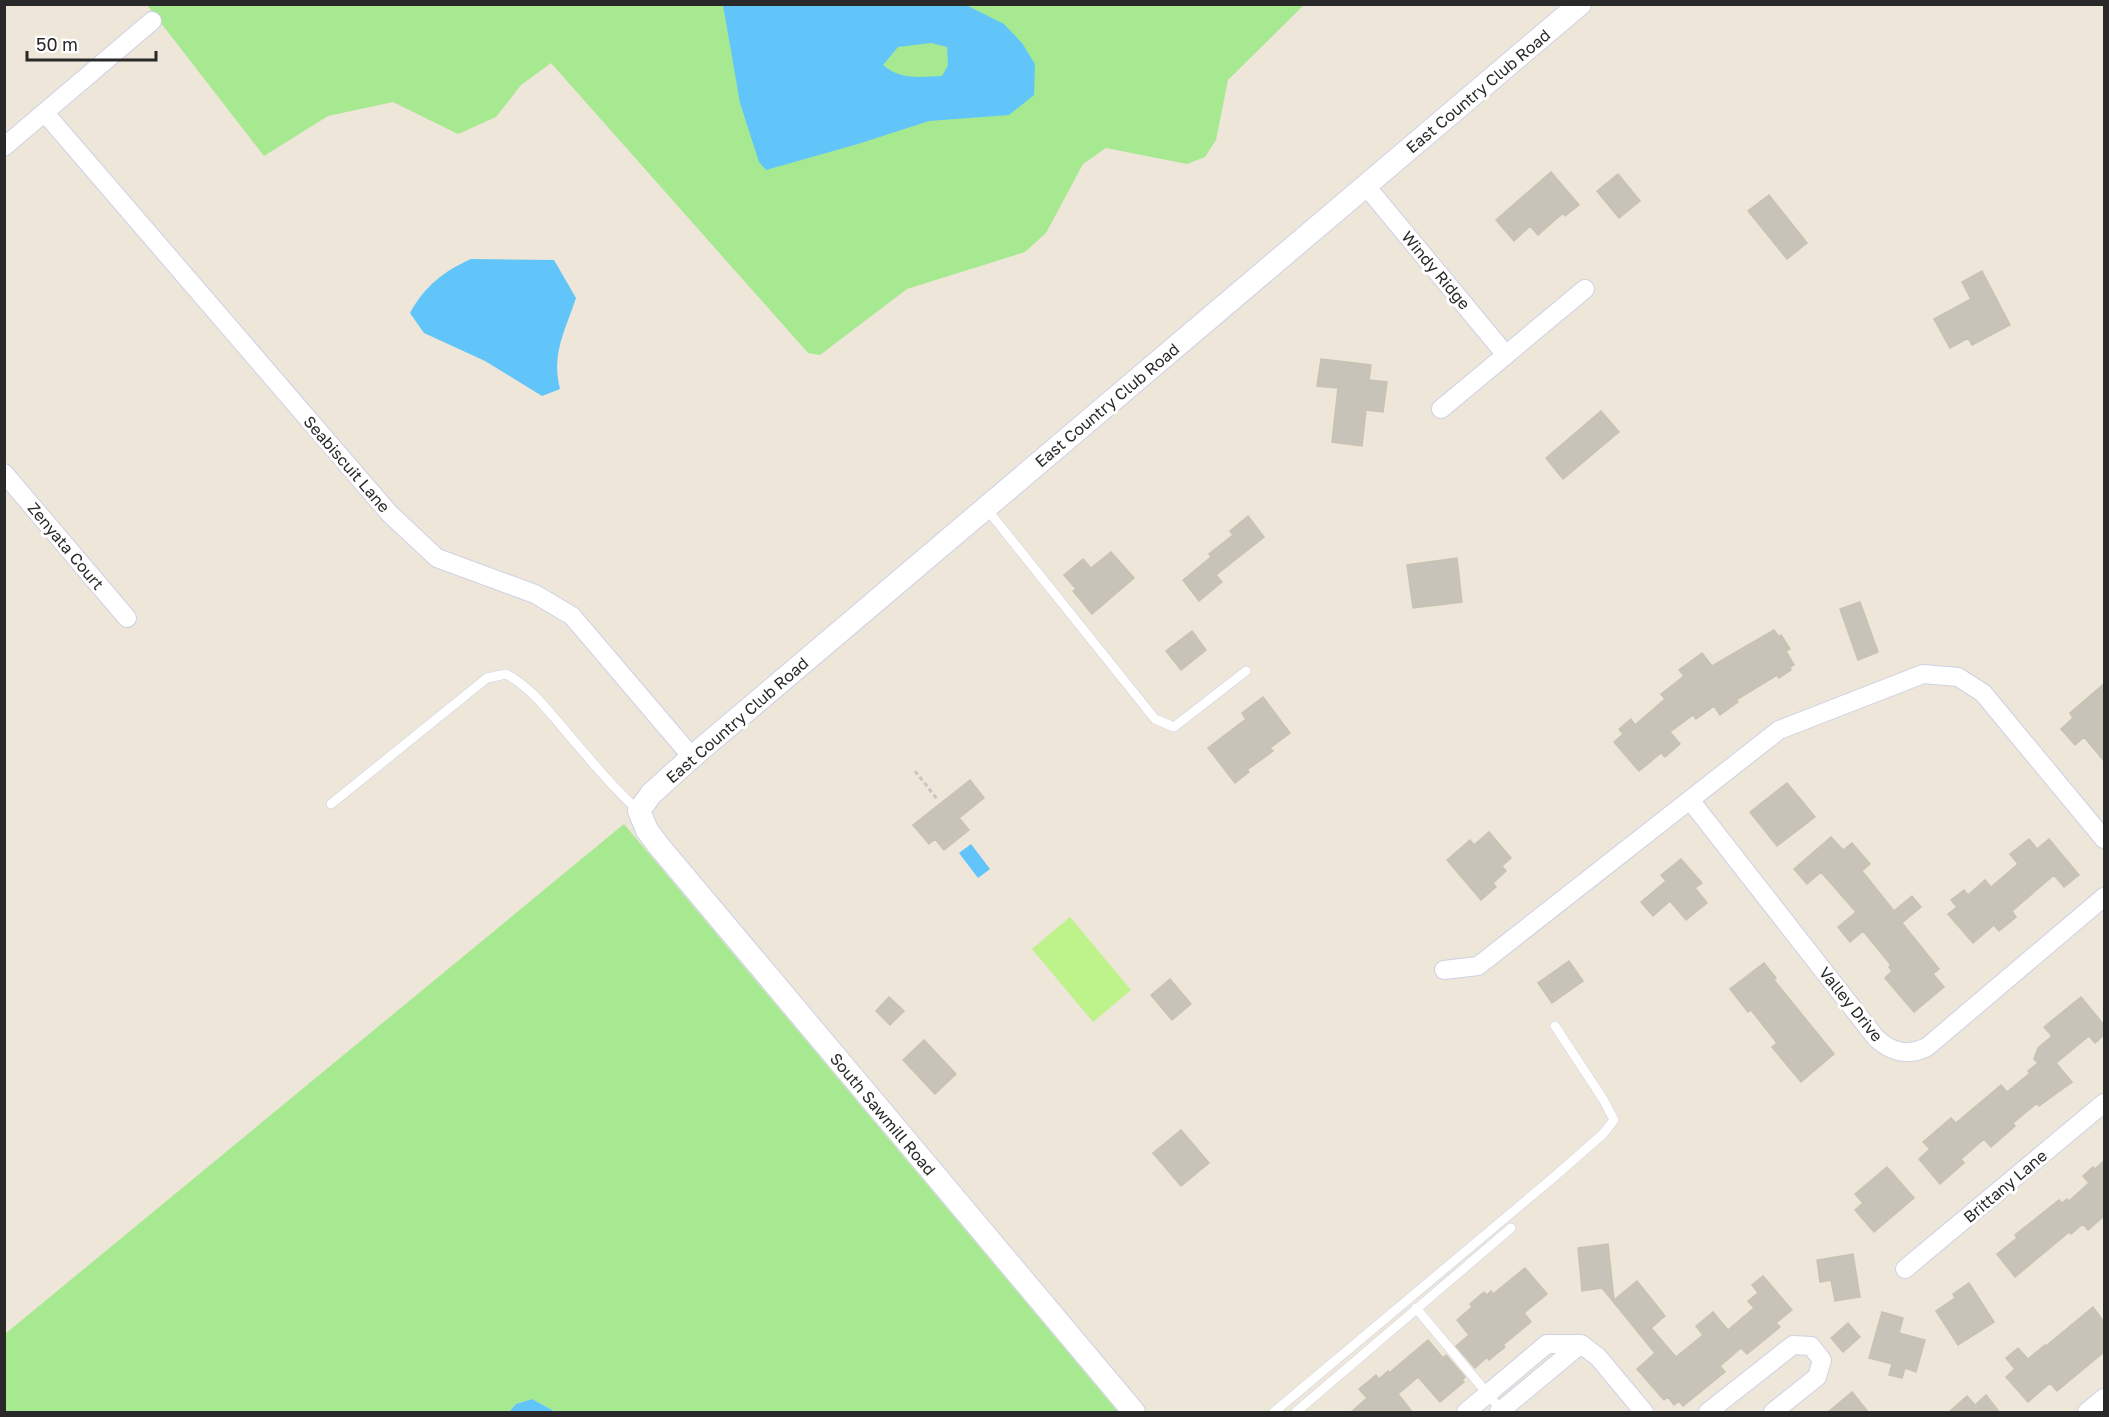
<svg xmlns="http://www.w3.org/2000/svg" width="2109" height="1417" viewBox="0 0 2109 1417" font-family="'Golos Text',sans-serif">
<style>
.green{fill:#a7e990}
.pitch{fill:#bef28a}
.water{fill:#61c5fa;fill-rule:evenodd}
.building{fill:#c8c3b9;stroke:#c8c2b3;stroke-width:1.5}
.lines{fill:none;stroke-linecap:round;stroke-linejoin:round}
.service-casing{stroke:#ced1e4;stroke-width:10}
.minor-casing{stroke:#ced1e4;stroke-width:20}
.tertiary-casing{stroke:#ced1e4;stroke-width:24}
.path{stroke:#c7c7c7;stroke-width:3;stroke-dasharray:4.5 3;stroke-linecap:butt}
.service{stroke:#fff;stroke-width:9}
.minor{stroke:#fff;stroke-width:18}
.tertiary{stroke:#fff;stroke-width:22}
.labels{text-anchor:middle;stroke-width:6;stroke-linejoin:round;paint-order:stroke}
.street-label{font-size:16px;fill:#292929;stroke:#fff}
</style>
<rect width="100%" height="100%" fill="#ede6d9"/>
<path class="green" d="M147,5H1304L1228,80L1216,140L1205,157L1187,164L1106,148L1083,164L1046,233L1025,252L907,289L820,355L808,353L551,63L521,85L496,117L458,134L393,102L328,116L264,156Z
M624,824L1118,1412H556L532,1399L516,1404L509,1412H5V1334Z"/>
<path class="pitch" d="M1070,917L1131,990L1093,1022L1032,949Z"/>
<path class="water" d="M723,5H966L1004,24L1022,43L1035,64L1034,95L1009,115L929,121L858,144L766,170L759,162L740,103ZM931,43L947,47L948,65L942,76C920,77 900,80 883,65L898,47Z
M471,259L554,260L576,298C565,331 551,354 560,389L542,396L485,361L424,333L410,313C424,287 444,271 471,259Z
M971,844L990,869L978,878L959,853Z
M532,1399L554,1411L556,1412H509L516,1404Z"/>
<path class="building" d="M1551,172L1579,205L1565,216L1563,213L1538,235L1530,226L1514,241L1496,220Z
M1618,174L1640,201L1619,218L1597,191Z
M1769,195L1807,243L1787,259L1748,211Z
M1982,271L2010,325L1972,345L1968,338L1950,348L1934,319L1971,299L1962,282Z
M1321,359L1371,365L1369,380L1387,382L1383,412L1366,410L1362,446L1332,442L1338,388L1317,386Z
M1601,411L1619,432L1563,479L1546,458Z
M1248,516L1264,537L1216,575L1222,582L1199,601L1183,580L1211,557L1209,554L1233,535L1230,531Z
M1111,552L1134,578L1092,614L1073,591L1076,589L1064,575L1083,559L1091,568Z
M1457,558L1462,602L1413,608L1407,565Z
M1860,602L1878,652L1858,660L1840,609Z
M1774,630L1779,637L1781,635L1790,649L1786,651L1794,665L1790,667L1791,670L1779,678L1777,675L1736,700L1738,702L1720,715L1714,706L1696,719L1693,715L1670,732L1680,744L1665,757L1661,753L1639,771L1614,742L1623,734L1619,729L1631,719L1635,725L1665,699L1661,694L1684,676L1679,670L1702,653L1712,666Z
M1192,631L1206,650L1181,670L1166,651Z
M2104,684V761L2084,737L2075,745L2061,729L2073,718L2070,713Z
M1263,697L1290,733L1270,748L1273,751L1247,770L1249,772L1235,783L1208,748L1246,719L1242,713Z
M970,780L984,798L959,818L969,830L944,850L935,839L929,844L913,825Z
M1787,783L1815,817L1777,846L1750,812Z
M1489,832L1511,858L1502,866L1506,871L1493,883L1496,887L1481,900L1447,860L1470,840L1474,845Z
M1831,837L1843,850L1852,843L1870,864L1862,871L1894,911L1912,896L1921,907L1902,923L1939,969L1933,974L1944,987L1914,1012L1885,978L1892,971L1889,967L1891,965L1863,931L1850,942L1838,927L1856,912L1821,872L1807,884L1794,869Z
M2029,839L2037,849L2049,839L2079,875L2064,887L2054,875L2012,911L2016,917L1999,931L1994,925L1973,943L1948,914L1957,907L1951,900L1964,890L1968,895L1985,880L1991,887L2018,864L2010,854Z
M1681,859L1702,883L1695,888L1707,903L1686,920L1670,901L1653,916L1641,902L1666,881L1661,875Z
M1569,961L1583,981L1552,1003L1538,983Z
M1764,963L1776,978L1774,980L1834,1054L1801,1082L1772,1047L1777,1043L1751,1010L1748,1012L1730,989Z
M1170,979L1191,1004L1172,1020L1151,995Z
M889,997L904,1011L890,1025L876,1011Z
M2081,997L2104,1025V1035L2095,1043L2089,1036L2056,1063L2072,1082L2039,1106L2037,1103L2013,1123L2015,1126L1991,1147L1984,1139L1961,1159L1964,1163L1940,1184L1919,1159L1930,1149L1923,1142L1951,1118L1956,1123L2001,1085L2007,1092L2030,1073L2028,1071L2038,1063L2034,1059L2038,1048L2052,1036L2044,1027Z
M924,1040L956,1074L935,1094L903,1060Z
M1181,1130L1209,1163L1181,1186L1153,1153Z
M2104,1161V1216L2088,1230L2083,1224L2071,1234L2069,1232L2015,1277L1997,1254L2017,1238L2015,1235L2059,1200L2062,1203L2067,1199L2069,1201L2089,1183L2083,1176L2093,1167L2095,1169Z
M1887,1167L1914,1198L1874,1232L1855,1210L1863,1203L1855,1194Z
M1608,1244L1614,1300L1637,1281L1665,1316L1651,1328L1676,1357L1703,1335L1696,1326L1713,1312L1728,1330L1754,1308L1748,1301L1758,1293L1752,1285L1763,1276L1792,1310L1776,1323L1780,1327L1747,1354L1741,1348L1720,1366L1725,1372L1709,1385L1683,1406L1679,1401L1674,1405L1668,1397L1664,1400L1637,1369L1655,1353L1602,1288L1582,1291L1578,1248Z
M1853,1254L1860,1297L1835,1301L1831,1280L1820,1282L1817,1260Z
M1525,1268L1547,1294L1524,1313L1531,1322L1503,1345L1505,1347L1489,1360L1487,1357L1475,1368L1456,1346L1469,1335L1457,1320L1472,1307L1470,1304L1484,1292L1487,1295L1491,1291L1493,1294Z
M1969,1283L1994,1322L1958,1345L1936,1311L1955,1298L1953,1294Z
M2093,1307L2104,1322V1352L2057,1391L2050,1383L2028,1402L2006,1377L2015,1369L2006,1358L2018,1348L2028,1359L2045,1345L2046,1346Z
M1882,1312L1903,1318L1899,1333L1925,1340L1916,1372L1905,1368L1902,1378L1889,1375L1892,1364L1869,1358Z
M1848,1323L1860,1337L1843,1352L1831,1338Z
M1428,1340L1443,1358L1446,1355L1465,1377L1462,1380L1464,1382L1440,1402L1418,1377L1398,1394L1413,1413H1350L1367,1398L1359,1389L1376,1375L1379,1379L1388,1371L1389,1373Z
M1852,1392L1869,1413H1827Z
M1986,1395L2000,1413H1948L1967,1396L1975,1405Z"/>
<g class="lines">
<defs>
<path id="service" d="M986,508L1155,719L1174,727L1246,671
M331,804L487,678L506,674C529,686 546,708 563,728C588,757 611,786 639,811
M1416,1308L1502,1411
M1274,1412L1554,1177L1603,1134L1614,1120L1603,1099L1555,1026
M1296,1412L1511,1228"/>
<path id="minor" d="M45,113L390,514L437,558L535,594L572,616L692,757
M4,147L152,21
M1366,186L1506,355
M1441,409L1585,289
M4,473L127,618
M1690,800L1876,1038C1892,1053 1908,1056 1927,1047L2104,897
M1444,970L1478,966L1779,730L1923,674L1958,677L1983,693L2104,839
M1905,1269L2104,1103
M1581,1344L1598,1357L1644,1412
M1466,1412L1547,1344H1581L1499,1412
M1708,1412L1793,1345L1811,1346L1822,1360L1817,1377L1773,1412
M2087,1412L2104,1398"/>
<path id="tertiary" d="M1134,1412L658,845L647,830L639,811L651,794L692,757L1580,4"/>
</defs>
<use href="#service" class="service-casing"/>
<use href="#minor" class="minor-casing"/>
<use href="#tertiary" class="tertiary-casing"/>
<path class="path" d="M915,771L937,799"/>
<use href="#service" class="service"/>
<use href="#minor" class="minor"/>
<use href="#tertiary" class="tertiary"/>
</g>
<g class="labels">
<g class="street-label">
<text transform="translate(1478 91) rotate(-40)" y="6">East Country Club Road</text>
<text transform="translate(1436 270) rotate(50)" y="6">Windy Ridge</text>
<text transform="translate(1107 405) rotate(-40)" y="6">East Country Club Road</text>
<text transform="translate(347 464) rotate(49)" y="6">Seabiscuit Lane</text>
<text transform="translate(66 546) rotate(50)" y="6">Zenyata Court</text>
<text transform="translate(737 720) rotate(-41)" y="6">East Country Club Road</text>
<text transform="translate(1851 1004) rotate(51)" y="6">Valley Drive</text>
<text transform="translate(883 1114) rotate(50)" y="6">South Sawmill Road</text>
<text transform="translate(2005 1186) rotate(-40)" y="6">Brittany Lane</text>
</g>
</g>
<rect width="2109" height="1417" fill="none" stroke="#292929" stroke-width="12"/>
<path d="M27 51v9h129v-9" fill="none" stroke="#292929" stroke-width="3"/>
<text x="36" y="51" font-size="18" fill="#292929" stroke="#ffffff" stroke-width="4.5" paint-order="stroke">50 m</text>
</svg>
